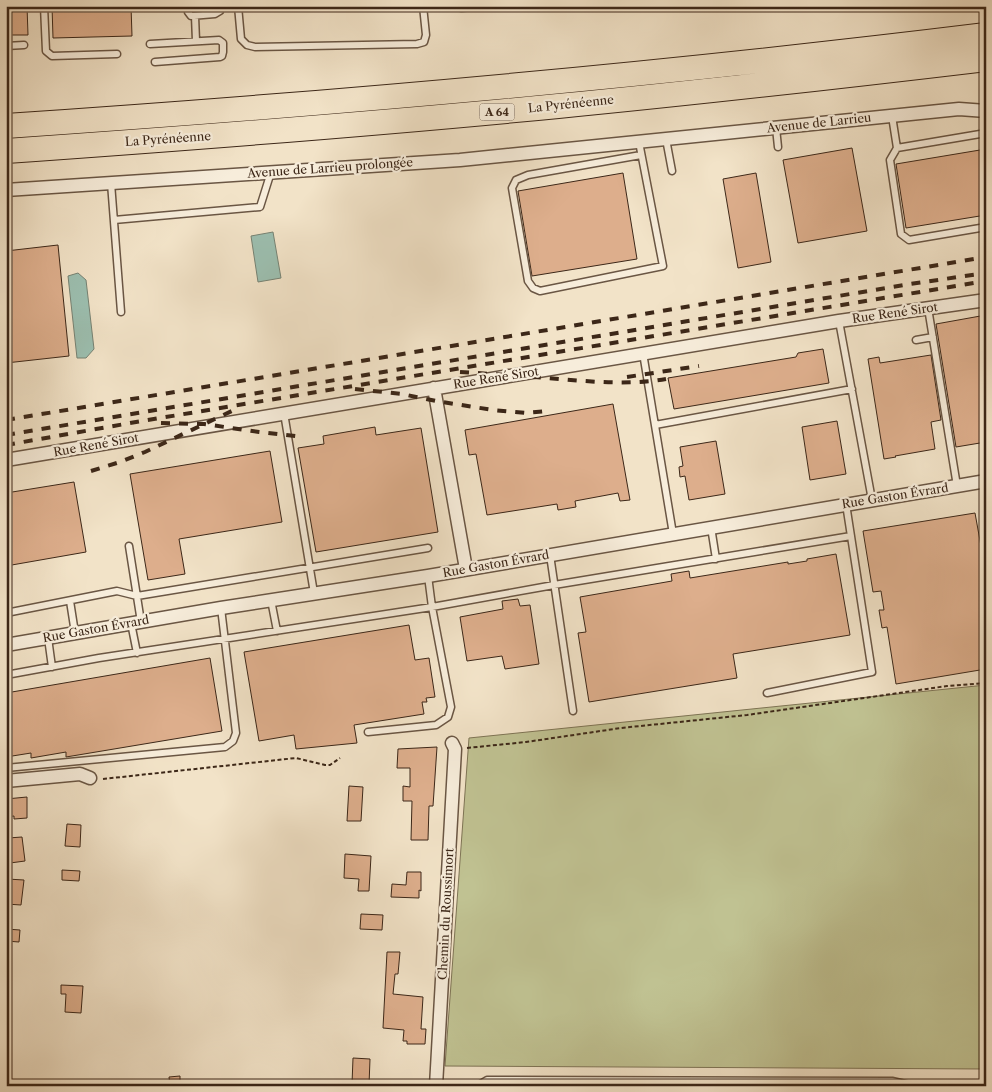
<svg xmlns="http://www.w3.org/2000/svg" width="992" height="1092" viewBox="0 0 992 1092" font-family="'Libre Caslon Text',serif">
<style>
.green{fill:#c0c292;stroke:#7e7455}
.water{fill:#9cbfb0;stroke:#768273}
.building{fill:#ddae8c;stroke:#3c2718}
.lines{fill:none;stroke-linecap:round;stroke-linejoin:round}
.lane-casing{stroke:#6a5644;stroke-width:9}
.street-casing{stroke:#6a5644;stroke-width:15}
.highway-casing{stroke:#3c2718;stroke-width:26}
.path{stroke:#3c2718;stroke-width:2;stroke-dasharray:4 2.5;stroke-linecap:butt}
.lane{stroke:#f7eddb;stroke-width:6}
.street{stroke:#f7eddb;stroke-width:12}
.highway{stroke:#f2e3c8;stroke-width:24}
.rail{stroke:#3c2718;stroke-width:4;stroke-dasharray:9 9;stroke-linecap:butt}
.labels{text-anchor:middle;stroke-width:4.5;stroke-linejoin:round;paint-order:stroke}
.shield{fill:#f7eddb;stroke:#746252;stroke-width:1}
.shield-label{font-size:11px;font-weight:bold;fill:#3c2718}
.street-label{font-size:12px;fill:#3c2718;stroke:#f7eddb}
</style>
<rect width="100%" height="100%" fill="#f2e3c8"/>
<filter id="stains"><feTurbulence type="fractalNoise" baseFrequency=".004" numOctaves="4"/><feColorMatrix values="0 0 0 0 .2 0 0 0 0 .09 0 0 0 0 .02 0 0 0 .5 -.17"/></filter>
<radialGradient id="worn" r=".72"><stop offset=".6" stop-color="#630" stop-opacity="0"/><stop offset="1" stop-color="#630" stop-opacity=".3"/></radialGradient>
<path class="green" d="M986,685V1069L445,1066L469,738Z"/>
<path class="water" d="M273,232L281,278L258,282L251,236Z
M78,273L86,280L94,349L86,358H77L68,276Z"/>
<path class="building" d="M6,6H27L28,35H6Z
M52,6H131L132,36L53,38Z
M852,148L867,231L798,243L783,160Z
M986,149V215L906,228L896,164Z
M623,173L637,259L532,276L518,191Z
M756,173L771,262L738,268L723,179Z
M58,245L69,356L6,363V251Z
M986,315V442L956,447L936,324Z
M823,349L829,383L674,409L668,378L796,357L798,353Z
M931,355L941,420L931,422L935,449L895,456L896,457L884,459L868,359L879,357L880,363Z
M613,404L630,500L620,501L618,493L575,501L576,507L558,510L557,504L487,515L476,454L469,455L465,430Z
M837,421L846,474L810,480L802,427Z
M375,427L376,435L421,428L438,532L316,552L298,448L324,444L323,436Z
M716,441L725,494L689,500L685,476L680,477L679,467L683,466L680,447Z
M270,451L282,522L179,539L185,574L148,580L130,474Z
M74,482L86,552L6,566V493Z
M975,513L986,574V669L896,684L887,627L882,628L879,610H884L881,591L873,592L863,531Z
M836,554L850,635L733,654L737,678L589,702L578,633L586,632L580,597L672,581L671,574L689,571L690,578L788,562V564L807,561V559Z
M518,599L520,606L530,605L539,664L505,669L502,656L467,661L460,617L503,609L502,601Z
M409,625L415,660L429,658L435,697L426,698L427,702H422L424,714L354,725L357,743L296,749L294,735L259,741L244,652Z
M210,658L222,731L66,757V752L31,758V753L6,757V693Z
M437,747L433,806H429L428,840H411L412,801H403V786L410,787V768H397L398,749Z
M349,786L363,787L361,821H347Z
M27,797V818L14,819V816L6,817V799Z
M67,824L81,825L80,847L65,846Z
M22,837L25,861L10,863L8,838Z
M345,854L371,856L369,891H358L359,879L344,878Z
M62,870L80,871L79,881L62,880Z
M407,872H421V891L419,890V898L391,897L392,884L406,885Z
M7,879L24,880L21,905L6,904Z
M361,914L383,915L382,930L360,929Z
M6,929L20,930L19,942L6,941Z
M387,952H400L398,974H395L393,994L423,997L421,1029H426L425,1044H407V1041H403L404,1030L383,1028Z
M61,985L83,986L81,1013L65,1012L66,994H61Z
M353,1058L370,1059L369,1085L352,1084Z
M180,1076V1086H170L169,1077Z"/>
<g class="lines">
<defs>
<path id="lane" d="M44,6L46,51L52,56L117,54
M188,6V12L191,16L215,14L220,11L221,6
M238,6L241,39L247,45L255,47L417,44L424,42L426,35L423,6
M457,6L461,8L484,6
M195,16L196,41
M150,44L219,40L223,43V52L222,56L220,57L155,62
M6,46L24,45
M892,116L897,148L986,133
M776,128L778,147
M666,139L672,171
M639,142C647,183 655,225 663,266L540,291L533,288L528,281L512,188L516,180L528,175L641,155
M897,148L890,160L901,234L909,240L986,227
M111,183L121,312
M114,220L260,207L271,172
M928,308L957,486
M839,321L872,500
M916,340L933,337
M643,353L673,534
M284,413L314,593
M655,425L852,389
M711,527L716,559
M129,546L141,622
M550,555L573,711
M271,600L277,631
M70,601L75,633
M6,613L117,591L137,596L428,548
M131,623L137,653
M48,638L52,667
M6,675L99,658L432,607L554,585L851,536
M767,693L872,672L846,504
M368,732L436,725L448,717L451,707L432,607L428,576
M6,768L225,747L233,741L236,733L221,608
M477,1086L487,1080L892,1081L914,1086"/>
<path id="street" d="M6,190L460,160L959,109L986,111
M434,388L466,569
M6,460L839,321L986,300
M6,645L221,608L428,576L986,481
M6,781L80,774L90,778
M436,1086L455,749L452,743"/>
<path id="highway" d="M6,126C333,104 660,75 986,35
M6,151C190,138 374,124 558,106C701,92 843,76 986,59"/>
</defs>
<use href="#lane" class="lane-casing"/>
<use href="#street" class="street-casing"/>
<use href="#highway" class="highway-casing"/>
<path class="path" d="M467,748L526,742L621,728L747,715L947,686L986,683
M103,779L296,758L325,765H330L340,758"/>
<use href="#lane" class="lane"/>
<use href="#street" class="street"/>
<use href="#highway" class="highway"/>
<path class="rail" d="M460,372C493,374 526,376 559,379C595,382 631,385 666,379
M627,377L699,366
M355,389L402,394L436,401L493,410L526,413L548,411
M6,420L986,257
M161,423L204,424L259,432L303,437
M6,435L910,284L986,273
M6,445L136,422L986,281
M91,471L120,462L145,452L236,409"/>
</g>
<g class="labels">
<rect class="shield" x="479.5" y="103.5" width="35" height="17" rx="4"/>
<g class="shield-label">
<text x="497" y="116">A 64</text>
</g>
<g class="street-label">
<text transform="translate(571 104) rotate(-6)" y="4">La Pyrénéenne</text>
<text transform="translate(819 123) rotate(-6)" y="4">Avenue de Larrieu</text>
<text transform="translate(168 139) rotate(-4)" y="4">La Pyrénéenne</text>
<text transform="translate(330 168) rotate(-4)" y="4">Avenue de Larrieu prolongée</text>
<text transform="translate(895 313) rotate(-8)" y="4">Rue René Sirot</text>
<text transform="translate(496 378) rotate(-9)" y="4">Rue René Sirot</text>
<text transform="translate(96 445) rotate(-10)" y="4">Rue René Sirot</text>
<text transform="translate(895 496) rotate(-9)" y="4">Rue Gaston Évrard</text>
<text transform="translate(496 564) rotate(-10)" y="4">Rue Gaston Évrard</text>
<text transform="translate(96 629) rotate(-10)" y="4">Rue Gaston Évrard</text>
<text transform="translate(446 914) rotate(-87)" y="4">Chemin du Roussimort</text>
</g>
</g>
<rect width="992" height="1092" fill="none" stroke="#f2e3c8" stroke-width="25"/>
<rect x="8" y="8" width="977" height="1077" fill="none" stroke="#3c2718" stroke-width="2.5"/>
<rect x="12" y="12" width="967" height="1067" fill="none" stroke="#3c2718"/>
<rect width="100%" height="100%" filter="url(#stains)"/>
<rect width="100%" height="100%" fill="url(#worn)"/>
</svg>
